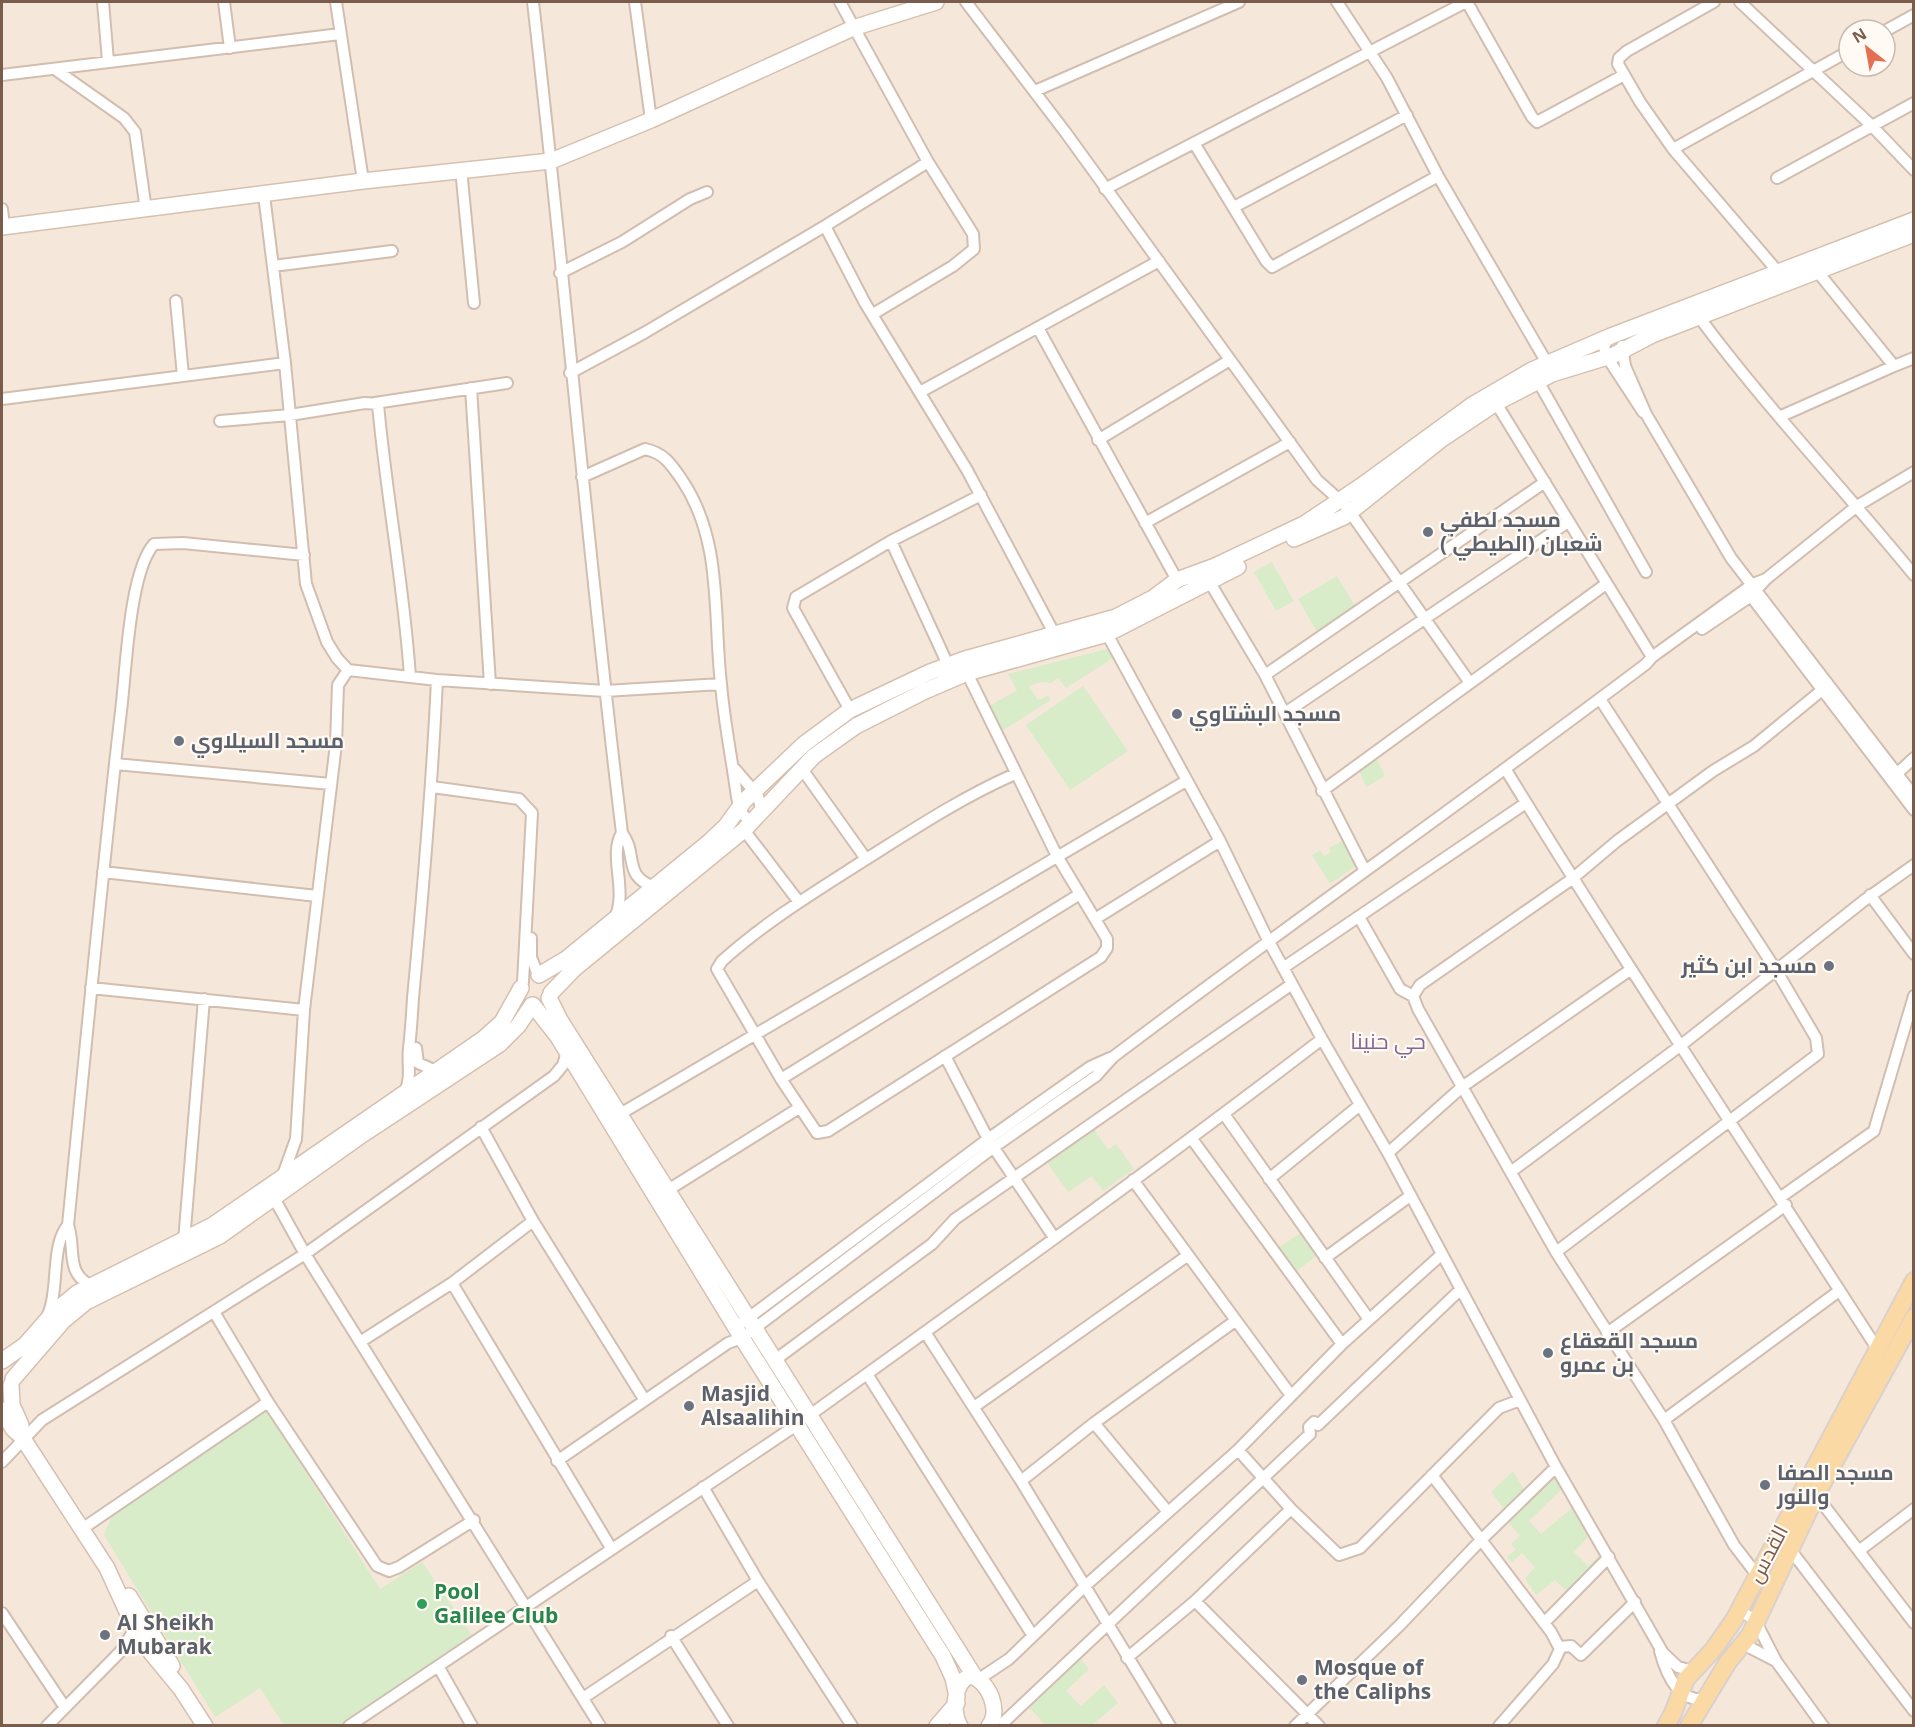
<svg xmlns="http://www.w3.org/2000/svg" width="1915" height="1727" viewBox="0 0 1915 1727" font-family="'Open Sans',Cairo,sans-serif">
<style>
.residential{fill:#f5e8da;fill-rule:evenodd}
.green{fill:#d8ecc9}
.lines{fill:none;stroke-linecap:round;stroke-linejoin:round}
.street-casing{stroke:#d1beb0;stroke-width:14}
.secondary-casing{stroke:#d6c0b0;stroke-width:18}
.primary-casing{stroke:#dad1cd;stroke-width:20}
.street{stroke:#fff;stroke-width:10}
.secondary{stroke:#fff;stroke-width:15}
.primary{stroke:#fbd9a5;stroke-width:16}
.worship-dot{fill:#6b7280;stroke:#fffaf3;stroke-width:2}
.leisure-dot{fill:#2e9e5b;stroke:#fffaf3;stroke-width:2}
.labels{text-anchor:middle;stroke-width:4.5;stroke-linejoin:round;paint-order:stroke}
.worship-label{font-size:21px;font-weight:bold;fill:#5b616d;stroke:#fffaf3;text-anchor:start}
.street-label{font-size:21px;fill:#7a5c4d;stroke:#fffaf3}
.leisure-label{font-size:21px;font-weight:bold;fill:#27864d;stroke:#fffaf3;text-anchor:start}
.neighbourhood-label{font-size:22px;fill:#846695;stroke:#fffaf3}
</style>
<rect width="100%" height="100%" fill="#fdf6ec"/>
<path class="residential" d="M2,2H1913V1725L2,1726ZM1849,30H1885V66H1849Z"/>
<path class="green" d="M1272,562L1294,601L1276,611L1254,572Z
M1337,576L1357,609L1317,632L1298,599Z
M1107,649L1113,658L1066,688L1058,678L1051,683L1041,682L1029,686L1038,700L1048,696L1051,700L1000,732L988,707L1017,690L1008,674Z
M1083,686L1128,751L1070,790L1026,725Z
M1376,757L1385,776L1366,787L1358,768Z
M1342,841L1357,865L1330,884L1312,855L1320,850L1324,856L1331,852L1329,848Z
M1093,1128L1108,1150L1116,1144L1134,1169L1103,1191L1092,1176L1068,1192L1046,1161Z
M1302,1232L1318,1255L1295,1272L1278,1248Z
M267,1411L380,1589L422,1562L472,1635L340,1725H284L260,1688L215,1717L104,1535L113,1512Z
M1513,1471L1526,1493L1506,1511L1491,1492Z
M1552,1473L1562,1489L1529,1521L1541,1534L1572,1508L1588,1537L1574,1552L1588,1566L1599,1556L1602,1562L1570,1595L1555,1580L1536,1595L1525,1578L1535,1567L1522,1553L1512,1562L1507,1557L1516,1549L1511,1544L1520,1536L1506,1519Z
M1078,1655L1089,1669L1066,1691L1081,1706L1104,1685L1118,1703L1091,1726L1045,1725L1027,1705Z"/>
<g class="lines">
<defs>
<path id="street" d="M103,2L108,61
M224,2L230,48
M336,2L363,181
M533,2C565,279 588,556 622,833C638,853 622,877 655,887
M635,2L651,120
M840,2L928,162L825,226L865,303L967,470L1055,635
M966,2L1066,133L1317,480L1345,505L1470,683
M1337,2L1387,78L1438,176L1547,363
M1467,2L1532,117L1537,122L1624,75
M1714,2L1627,51L1619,58L1618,64L1640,102L1673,149L1779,273
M1740,2L1872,126L1914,170
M1885,31L1914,15
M56,70L124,118L135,132L146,210
M2,75L340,34
M1035,91L1239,2
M1194,143L1266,261L1272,267L1438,176
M1673,149L1849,51
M461,169L474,303
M1777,178L1914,103
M1105,189L1466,2
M264,195L285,363L306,584L327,642L337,658L348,670L437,680L605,691L721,684
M1234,207L1407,115
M2,209L4,227
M273,266L392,251
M1817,271L1894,366L1914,358
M560,273L622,242L690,199L707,192
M176,301L183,376
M873,314L953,266L974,249L973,234L928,162
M1699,317C1766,407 1843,488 1914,575
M1038,328L1177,580
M1608,338L1604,347L1607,357L1643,412
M1622,346L1625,366L1646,414L1731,558L1914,796
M570,373L644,333L825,226
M1538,381L1646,572
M471,388L490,684
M920,392L1159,261
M2,399L285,363
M375,403L507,383
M1496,403L1652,657
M1779,417L1894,366
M220,421L290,415L365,403L378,404C386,495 404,585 410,677
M1098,440L1230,360
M582,477L645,449C664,453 671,464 682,480C723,541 713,614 721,684C724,721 732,760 737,797C740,809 741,819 755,820
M1145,523L1290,442
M891,541L948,665
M1209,581L1265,675L1365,871
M1747,591L1914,810
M1702,629L1751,596L1766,579L1857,506L1914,472
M1107,634L1220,841L1268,940L1322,1039L1388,1153L1556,1467L1663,1653L1678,1667L1693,1671
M967,673L1057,856L1107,939V948L1101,957L828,1131L817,1133L781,1079L717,969L722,961C764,923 813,893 860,863C911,831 960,798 1015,774
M1265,675L1545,482
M850,710L793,608L796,597L891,541L981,495
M1285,713L1568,522
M115,764L331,784
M735,769L758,796L762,813
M802,769L866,859
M1506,770C1626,966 1754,1157 1878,1350
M1892,778L1914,758
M432,787L519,799L532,813L523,982
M1322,791L1606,584
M744,830L799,902
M103,872L317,896
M1870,895L1914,954
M1359,917L1400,989L1413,996
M615,918C628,890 608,855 622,833
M1095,919L1220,841
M531,938V957L538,975
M1283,968L1526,803
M91,988L304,1010
M416,1048L418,1063L436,1071
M945,1056L988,1139L1053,1236
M781,1079L1080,894
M405,1092C412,1076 407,1064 409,1048C411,1031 412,1015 413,998C423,892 432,787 437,680
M1224,1114L1368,1318
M615,1117L1186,781
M481,1127L533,1221L644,1399
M1192,1139L1342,1344
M1388,1153L1462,1087L1630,970
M1512,1171L1680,1046L1866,899L1914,865
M283,1175L296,1139L304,1010L336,744L338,685L348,670
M1269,1179L1360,1105
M1133,1180L1290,1394
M668,1190L799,1108
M1781,1197L1874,1131L1914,996
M274,1198L305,1254L600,1726
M184,1241L204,999
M1556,1252L1818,1054L1816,1038L1776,970L1600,699
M1325,1258L1410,1196
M452,1283L611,1548
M90,1285C65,1272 76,1248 68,1225C85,1054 101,882 121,711C126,672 129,572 154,544L183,543L304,555
M214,1312L268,1402L377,1566L389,1571L399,1567L474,1520
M47,1317C60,1290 50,1246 68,1225
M743,1322L988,1139L1090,1067L1110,1058
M925,1332L1021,1481L1170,1726
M1607,1333L1786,1205
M360,1342L452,1283L533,1221
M775,1360L932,1244L955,1219L1292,984
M867,1374L1033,1636
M974,1407L1187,1256
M810,1415C982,1291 1154,1168 1322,1039
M1664,1420L1839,1291
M1094,1423L1168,1512
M1238,1450L1291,1509L1339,1555L1360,1548L1499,1408L1520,1400
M557,1461L728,1343L742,1338L994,1147L1096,1076L1113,1057C1289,924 1470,797 1646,664L1652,657L1753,584L1766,579
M2,1462L42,1420L305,1254L554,1076L563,1065L567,1052
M1432,1475L1551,1632L1560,1649L1553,1664L1499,1726
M1021,1481L1094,1423L1235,1321
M703,1487L758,1581L852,1726
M1816,1495L1914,1623
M82,1529L268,1402
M1789,1548L1914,1711
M1860,1550L1914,1509
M1757,1575L1734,1545L1664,1420L1556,1252L1418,1009L1413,996L1420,985L1572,879L1617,841L1713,771L1754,746L1827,686
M1195,1601L1319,1726
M2,1613L64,1706
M1737,1614H1745L1755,1620L1776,1661L1823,1726
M1544,1623L1609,1557
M671,1636L728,1726
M1743,1644L1776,1661
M1559,1647L1571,1646L1581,1655L1635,1602
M1660,1651C1666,1674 1678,1703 1706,1699
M1127,1658L1195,1601L1291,1509
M438,1666L472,1726
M979,1679L1009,1659L1084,1587L1238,1450L1342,1344L1441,1255
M583,1698L758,1581
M1004,1722L1310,1434L1309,1427L1314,1422L1318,1425L1460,1290
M47,1726L120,1652L137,1626
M349,1726L798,1424
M1295,1726L1399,1626L1481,1540L1556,1467"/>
<path id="secondary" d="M2,227L363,181L551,161L651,120L853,28L936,2
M1294,539L1344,517L1442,439L1496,403L1552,374L1614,355L1652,335L1914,234
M539,975L566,959L709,842L726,826L744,801L804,744L850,710L930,672L965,659L1116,617L1153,598L1177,580L1215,566L1304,524L1361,486L1472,405L1532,370L1611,336L1914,220
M551,993L574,969L744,830L814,756L856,726L925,691L967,673L1107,634L1238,567
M549,998L560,1020L975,1677
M533,1005L558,1037L742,1338L943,1656L953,1678L957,1697
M2,1361L25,1345L54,1312L77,1293L213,1225L483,1039L502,1022L521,988
M13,1379L63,1321L86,1302L220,1236L362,1135L500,1044L518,1026L532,1005
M11,1385L12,1405L21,1425
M2,1410L13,1429L22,1437L107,1568L139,1638L181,1689L205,1726
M129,1596L172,1666
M937,1726L957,1703
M960,1726C951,1713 954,1680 971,1676C989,1681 1001,1711 989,1726"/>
<path id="primary" d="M1666,1726L1673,1713L1686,1679L1713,1650L1734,1620L1914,1281
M1689,1726L1728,1662L1750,1635L1816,1495L1914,1317"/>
</defs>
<use href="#street" class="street-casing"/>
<use href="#secondary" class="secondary-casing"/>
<use href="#primary" class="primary-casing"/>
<use href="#street" class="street"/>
<use href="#secondary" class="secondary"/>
<use href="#primary" class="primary"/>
</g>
<g class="worship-dot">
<circle cx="1428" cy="532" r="6"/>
<circle cx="1177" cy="714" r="6"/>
<circle cx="179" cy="741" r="6"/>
<circle cx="1829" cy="966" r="6"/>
<circle cx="1548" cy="1353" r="6"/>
<circle cx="689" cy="1406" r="6"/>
<circle cx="1765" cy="1485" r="6"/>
<circle cx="105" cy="1635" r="6"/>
<circle cx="1302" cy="1680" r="6"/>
</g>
<circle class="leisure-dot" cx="422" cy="1604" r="6"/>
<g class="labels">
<g class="worship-label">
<text x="1440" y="527">مسجد لطفي<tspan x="1440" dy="24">شعبان (الطيطي )</tspan></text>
<text x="1189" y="721">مسجد البشتاوي</text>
<text x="191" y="748">مسجد السيلاوي</text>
<text x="1817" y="973" text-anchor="end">مسجد ابن كثير</text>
<text x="1560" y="1348">مسجد القعقاع<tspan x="1560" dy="24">بن عمرو</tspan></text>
<text x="701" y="1401">Masjid<tspan x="701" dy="24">Alsaalihin</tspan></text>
<text x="1777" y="1480">مسجد الصفا<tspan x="1777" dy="24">والنور</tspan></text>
<text x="117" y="1630">Al Sheikh<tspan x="117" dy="24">Mubarak</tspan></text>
<text x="1314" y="1675">Mosque of<tspan x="1314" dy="24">the Caliphs</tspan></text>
</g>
<g class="street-label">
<text transform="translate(1768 1554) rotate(-62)" y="7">القدس</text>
</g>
<g class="leisure-label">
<text x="434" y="1599">Pool<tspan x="434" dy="24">Galilee Club</tspan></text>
</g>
<g class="neighbourhood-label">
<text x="1388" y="1049">حي حنينا</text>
</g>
</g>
<rect width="1915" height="1727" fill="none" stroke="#7a5c4d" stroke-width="6"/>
<g transform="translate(1867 48) rotate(329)"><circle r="28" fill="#fffaf3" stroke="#cabbb1" stroke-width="1.5"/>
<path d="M0-4.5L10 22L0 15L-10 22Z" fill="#e76f51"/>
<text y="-9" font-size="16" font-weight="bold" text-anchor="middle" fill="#7a5c4d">N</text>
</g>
</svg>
